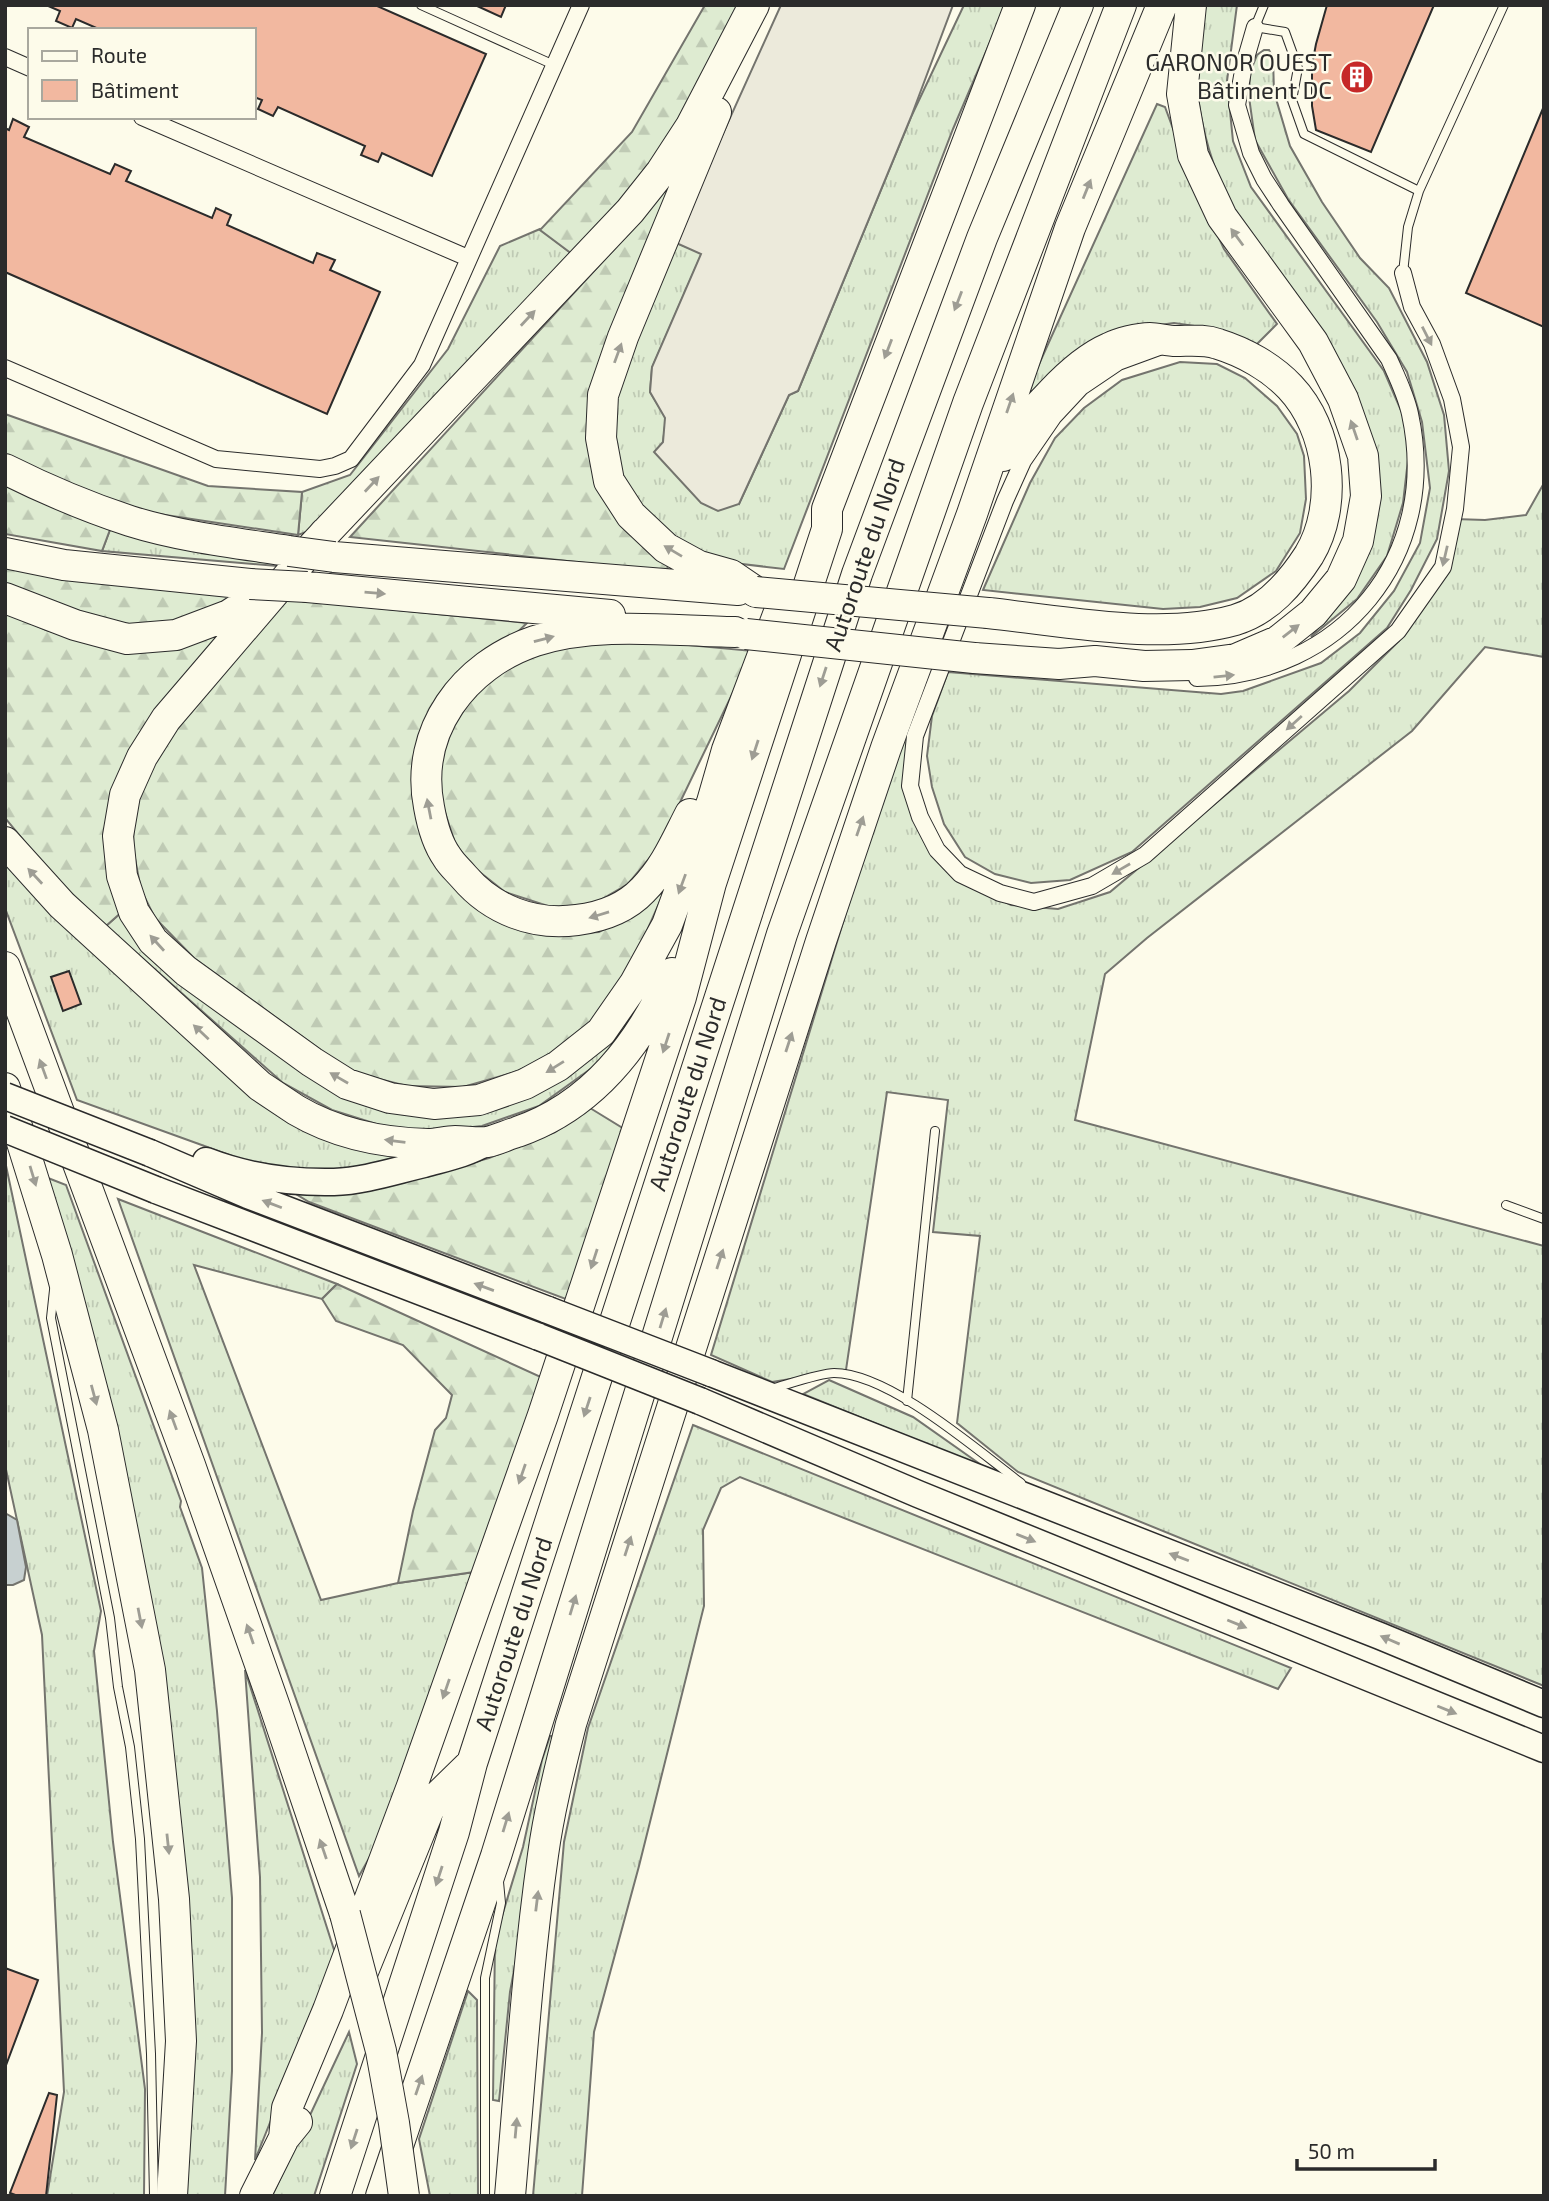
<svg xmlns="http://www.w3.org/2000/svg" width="1549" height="2201" viewBox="0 0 1549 2201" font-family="'Exo 2',sans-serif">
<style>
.grass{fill:url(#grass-tufts);stroke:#74746e;stroke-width:2}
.forest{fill:url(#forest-firs);stroke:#74746e;stroke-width:2}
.parking{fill:#eceadb;stroke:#74746e;stroke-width:2}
.water{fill:#c7d0d0;stroke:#74746e;stroke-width:2}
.building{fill:#f2b8a0;stroke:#2b2b2b;stroke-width:2}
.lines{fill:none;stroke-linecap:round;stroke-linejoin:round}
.service-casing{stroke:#2b2b2b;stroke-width:10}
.minor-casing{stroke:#2b2b2b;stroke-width:18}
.primary-casing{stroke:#2b2b2b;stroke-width:29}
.motorway-casing{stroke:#2b2b2b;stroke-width:32}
.service{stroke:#fdfbea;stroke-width:8}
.minor{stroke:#fdfbea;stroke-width:16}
.primary{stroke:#fdfbea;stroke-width:26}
.motorway{stroke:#fdfbea;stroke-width:30}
.primary-bridge-casing{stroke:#2b2b2b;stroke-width:29;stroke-linecap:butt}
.motorway-bridge-casing{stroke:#2b2b2b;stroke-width:32;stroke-linecap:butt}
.primary-bridge{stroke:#fdfbea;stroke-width:26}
.motorway-bridge{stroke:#fdfbea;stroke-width:30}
.oneway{fill:#9e9d94}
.labels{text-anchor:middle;stroke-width:5;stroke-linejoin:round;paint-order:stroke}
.poi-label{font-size:24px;fill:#2b2b2b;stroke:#fdfbea;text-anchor:end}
.street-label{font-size:24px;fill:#2b2b2b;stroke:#fdfbea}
</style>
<defs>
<pattern id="grass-tufts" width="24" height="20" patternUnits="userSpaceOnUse" patternTransform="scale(1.75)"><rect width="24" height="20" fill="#deebd1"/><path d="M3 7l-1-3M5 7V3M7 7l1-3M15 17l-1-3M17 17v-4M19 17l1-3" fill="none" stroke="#bfcab4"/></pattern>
<pattern id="forest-firs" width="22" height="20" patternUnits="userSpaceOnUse" patternTransform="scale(1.75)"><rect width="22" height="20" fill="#deebd1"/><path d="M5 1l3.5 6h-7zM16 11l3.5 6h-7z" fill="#bfcab4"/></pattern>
</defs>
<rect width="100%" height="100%" fill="#fdfbea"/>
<path class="grass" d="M964,5H1006L953,129L784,569L725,562L680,550L626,489L612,453L619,363L674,242L702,253L652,368L650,392L666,418L663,442L739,504L789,395L798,391L911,117Z
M1206,5H1237L1227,81L1233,141L1251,187L1384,371L1403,415L1409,451L1403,503L1387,556L1357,599L1311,637L1354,579L1378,468L1228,201C1208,155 1193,105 1197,53C1198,37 1203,21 1206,5Z
M1264,50H1269L1273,58L1274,92L1290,146L1322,202L1360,258L1389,288L1427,362L1444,415L1449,471L1437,539L1411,590L1387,628L1132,852L1070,880L1031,883L995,874L965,857L944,824L932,787L927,756L932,716L948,672L1221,694L1243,691L1321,663L1360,633L1394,591L1420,543L1430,488L1422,422L1407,372L1377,322L1288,199L1255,140L1249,97L1250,72L1257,55Z
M1157,104L1165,107L1192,180L1224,249L1277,324L1256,345L1222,330L1174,323L1130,329L1031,399L1025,395Z
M540,229L572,254L309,531L298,535L302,492L350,475L448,349L500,246Z
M1180,362L1217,364L1245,378L1277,406L1297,434L1304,456L1306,499L1300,533L1276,571L1237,598L1200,607L1163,609L983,590L1030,483L1055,438L1084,408L1122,380Z
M1544,483V657L1485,647L1412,731L1147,938L1105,974L1075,1120L1544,1246V1686L1018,1472L957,1423L980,1236L933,1232L948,1100L887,1092L846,1370L772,1382L711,1355L891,765L908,733L912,796L961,880L1011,905L1058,909L1110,892L1349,691L1399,641L1436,578L1455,519L1485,520L1526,515Z
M111,527L281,559L277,566L102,551Z
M5,850L302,1122L404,1159L354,1173L257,1165L77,1100L5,908Z
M124,910L323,1082L499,1101L655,974L630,1022L596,1065L539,1106L482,1126L435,1131L389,1128L332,1110L283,1083L106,926Z
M5,1161L101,1611L94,1651L113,1842L145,2089L144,2196H47L64,2092L42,1635L5,1465Z
M48,1178L66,1185L181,1501L180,1507L202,1568L217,1711L232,1898V2071L225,2196H186L177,1809Z
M118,1199L337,1284L322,1299L194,1265L321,1600L398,1583L474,1572L380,1839L359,1876Z
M829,1380L913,1417L987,1469L803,1394Z
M693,1425L1291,1668L1278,1689L740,1477L721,1488L703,1530L704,1606L639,1866L594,2032L582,2196H533L564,1842L588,1728Z
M245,1670L335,1953L308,2028L255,2160L262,2033L260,1877Z
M550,1736H558L510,1992L499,2101L493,2100L495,1939L523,1847L542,1760Z
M468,1991L477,2000L478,2196H430L419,2139Z
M349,2032L357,2064L314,2196H272Z"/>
<path class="forest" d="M705,5H743L651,167L572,254L540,230L632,132Z
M679,168L595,427L667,563L668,572L350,537L639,222Z
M5,414L208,486L302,492L298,535L139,511L44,476L5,454Z
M5,484L111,527L102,551L5,534Z
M5,568L244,593L205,617L108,628L5,586Z
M287,599L527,623L424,723L436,856L551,935L599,932L634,912L665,890L638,951L603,1010L585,1030L546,1059L512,1073L463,1087L407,1086L351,1072L194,958L155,918L141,890L133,848L134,808L158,747Z
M5,611L46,630L104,646L247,617L126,764L124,910L106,926L53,876L5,818Z
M613,638L753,651L658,848L628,884L590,906L551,907L505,892L472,866L455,843L441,800L439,759L464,701L496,673L526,659L570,643Z
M590,1108L629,1132L571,1301L309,1202L291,1191L413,1179L489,1158L555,1132Z
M337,1284L543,1378L474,1572L398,1583L413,1511L435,1430L446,1418L452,1395L403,1345L336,1321L322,1299Z"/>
<path class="parking" d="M781,5H953L911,117L798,391L789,395L739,504L718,511L701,503L654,452L663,442L665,418L650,392L652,367L701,254L674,242Z"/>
<path class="water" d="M5,1513L17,1520L26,1567L24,1580L13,1585H5Z"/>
<path class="building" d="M46,5H375L486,54L432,176L382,153L378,162L361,155L365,146L278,107L273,116L258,109L262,100L254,97V30H101L76,19L72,28L56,21L60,11Z
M475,5H506L501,17Z
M1327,5H1434L1371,152L1316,130L1312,106V65L1316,44Z
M1544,106V327L1466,293Z
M13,119L29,127L24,137L110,174L115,164L131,171L126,181L212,218L216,208L231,215L227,225L313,263L317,253L335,260L330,270L380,292L327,414L5,272V128L9,130Z
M69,971L81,1004L63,1011L51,977Z
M5,1968L38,1980L5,2068Z
M49,2093L57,2095L46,2196H18L10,2193Z"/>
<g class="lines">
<defs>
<path id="service" d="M421,5L554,65
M1264,5L1255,27L1285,32L1298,68L1292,100L1304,134L1419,191L1408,227L1403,273
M1419,191L1504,5
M1506,1205L1544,1219
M54,1290L51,1318L110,1618L118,1687L130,1747L140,1839L151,2054L154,2196
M771,1389C786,1385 820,1373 834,1373C889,1373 977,1450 1021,1483
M907,1401L935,1131
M485,2196V1978L501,1903L499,1882"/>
<path id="minor" d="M5,57L30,68
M142,117L468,258
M1159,347L1118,362L1081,387L1054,416L1023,461L1005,501L915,736L910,786L920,817L937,850L960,874L1000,893L1034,902L1092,886L1145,855L1398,631L1443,567L1455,509L1461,447L1452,399L1432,344L1412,307L1403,273
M5,368L216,459L320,469L335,466L351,459L422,365L581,5
M1197,678C1341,676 1441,557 1410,414C1406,395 1397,377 1389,359L1281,205L1264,179L1251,153L1237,105L1244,65L1255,27"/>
<path id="primary" d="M150,1153L248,1195L548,1310
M206,1161C245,1176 291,1183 334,1182C364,1181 394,1171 424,1164C445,1158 466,1154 485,1143
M156,1190L539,1337
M711,1373L1380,1636L1544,1704
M700,1401L918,1494L1544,1749"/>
<path id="motorway" d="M716,112L623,337L603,395L601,438L609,481L631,515L666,548L699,566L731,575L756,592
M5,469C45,489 87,507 130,521C181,537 236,543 289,551
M325,533L166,719L142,757L125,795L118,836L122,876L134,912L153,941L186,971L312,1062L347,1084L390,1098L434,1104L479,1100L525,1084L558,1066L601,1032L635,983L667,925L712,802L727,750L779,612
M313,546L630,211L661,172L691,126L754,5
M5,553L64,565L250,584
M334,557L738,590
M307,587L610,615
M5,598L75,625L127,639L176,635L229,615L261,594
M988,613C1065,621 1160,641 1235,620C1268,610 1291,583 1309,555C1339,505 1330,429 1290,387C1271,367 1244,352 1218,344C1204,339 1190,341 1176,341C1167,341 1158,338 1150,338C1138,338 1119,343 1109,348C1086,358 1067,376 1051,393C1035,409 1012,436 1003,456
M974,658L1059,664L1095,661L1144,666L1192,665L1236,659L1278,641L1313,613L1341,579L1358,541L1366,496L1363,456L1343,399L1313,342L1222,217L1193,155L1182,94L1191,5
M690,814C676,841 665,868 643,890C626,908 601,917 577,920C534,926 492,910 464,877C458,870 451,864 447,857C437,843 432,824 429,807C414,731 464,665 535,641C598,621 670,631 735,632
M5,842L62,905L260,1086C272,1094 284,1102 296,1110C335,1133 383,1143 428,1144C437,1144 446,1141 455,1141C465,1141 477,1143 487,1142C497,1140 507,1135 517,1132C593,1106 640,1044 672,973
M5,967L190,1465L275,1707L345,1914
M5,1088L57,1255L103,1430L150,1670L174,1899L181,2041L172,2196
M362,1974L432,1802L472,1763
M284,2138L287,2108L328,2010L412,1786L543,1415L681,997L711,883L827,529V509L1020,5
M255,2196L284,2138L297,2122
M335,2196L454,1832L472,1763L857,574L982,238L1078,5
M381,2196L496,1856L782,934L968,403L1121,5
M510,2196C520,2082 527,1968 543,1855C549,1811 560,1768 571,1724L821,941L886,748L972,514L1070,228L1162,5"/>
</defs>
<use href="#service" class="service-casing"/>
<use href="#minor" class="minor-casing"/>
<use href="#primary" class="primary-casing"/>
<use href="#motorway" class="motorway-casing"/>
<use href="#service" class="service"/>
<use href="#minor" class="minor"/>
<use href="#primary" class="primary"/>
<use href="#motorway" class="motorway"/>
<defs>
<path id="primary-bridge" d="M5,1096L150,1153
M5,1129L156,1190
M548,1310L711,1373
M539,1337L700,1401"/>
<path id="motorway-bridge" d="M289,551L334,557
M250,584L307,587
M756,592L988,613
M746,634L974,658
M345,1914L381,2051L394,2123L404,2196"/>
</defs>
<use href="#primary-bridge" class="primary-bridge-casing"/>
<use href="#motorway-bridge" class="motorway-bridge-casing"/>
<use href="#primary-bridge" class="primary-bridge"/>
<use href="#motorway-bridge" class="motorway-bridge"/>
</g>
<defs><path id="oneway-solid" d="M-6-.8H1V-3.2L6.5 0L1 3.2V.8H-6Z" transform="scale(1.75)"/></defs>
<g class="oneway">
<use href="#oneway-solid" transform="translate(1087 189) rotate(-68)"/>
<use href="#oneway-solid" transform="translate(1237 237) rotate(-126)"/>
<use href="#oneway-solid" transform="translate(958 301) rotate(111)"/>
<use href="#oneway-solid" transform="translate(528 318) rotate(-47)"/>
<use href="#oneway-solid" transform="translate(1427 336) rotate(63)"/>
<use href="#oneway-solid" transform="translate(888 349) rotate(111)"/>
<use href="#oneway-solid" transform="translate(618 353) rotate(-70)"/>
<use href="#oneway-solid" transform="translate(1010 403) rotate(-71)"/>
<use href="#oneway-solid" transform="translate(1354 430) rotate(-109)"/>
<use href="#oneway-solid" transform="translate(372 484) rotate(-47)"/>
<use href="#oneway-solid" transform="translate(673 551) rotate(-149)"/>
<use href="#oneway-solid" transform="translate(1445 556) rotate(103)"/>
<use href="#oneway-solid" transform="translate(375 593) rotate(5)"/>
<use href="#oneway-solid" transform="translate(1291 631) rotate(-38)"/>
<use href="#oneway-solid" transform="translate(544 639) rotate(-15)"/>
<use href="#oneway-solid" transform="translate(1224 676) rotate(-6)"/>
<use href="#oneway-solid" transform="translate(823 677) rotate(108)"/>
<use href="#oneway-solid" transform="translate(1294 723) rotate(138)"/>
<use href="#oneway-solid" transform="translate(755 750) rotate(108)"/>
<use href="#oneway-solid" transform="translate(429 809) rotate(-101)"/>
<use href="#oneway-solid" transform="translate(860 826) rotate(-71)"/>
<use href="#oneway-solid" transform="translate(1121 869) rotate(150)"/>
<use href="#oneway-solid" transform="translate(35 876) rotate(-133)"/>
<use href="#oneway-solid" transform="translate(682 884) rotate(110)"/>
<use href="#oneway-solid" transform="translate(599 915) rotate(163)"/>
<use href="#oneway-solid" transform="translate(157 943) rotate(-132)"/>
<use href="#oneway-solid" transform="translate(201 1032) rotate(-137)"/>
<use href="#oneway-solid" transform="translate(789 1042) rotate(-72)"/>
<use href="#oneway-solid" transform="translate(666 1043) rotate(108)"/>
<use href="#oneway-solid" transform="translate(555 1067) rotate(148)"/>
<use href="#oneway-solid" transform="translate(43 1069) rotate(-110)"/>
<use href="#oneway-solid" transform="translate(339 1078) rotate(-150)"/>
<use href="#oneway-solid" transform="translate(395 1141) rotate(-173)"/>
<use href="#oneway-solid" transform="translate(33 1176) rotate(73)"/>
<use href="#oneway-solid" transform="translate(272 1204) rotate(-159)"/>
<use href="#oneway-solid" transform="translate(594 1259) rotate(108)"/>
<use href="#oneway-solid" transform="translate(720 1259) rotate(-72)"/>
<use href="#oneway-solid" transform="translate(484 1287) rotate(-160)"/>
<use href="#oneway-solid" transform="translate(663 1318) rotate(-73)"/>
<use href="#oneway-solid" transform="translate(94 1395) rotate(75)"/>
<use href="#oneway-solid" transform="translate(587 1407) rotate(108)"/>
<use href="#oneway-solid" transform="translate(173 1420) rotate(-110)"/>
<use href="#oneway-solid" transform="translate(522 1474) rotate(109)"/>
<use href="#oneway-solid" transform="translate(1026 1538) rotate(22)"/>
<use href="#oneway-solid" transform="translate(628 1546) rotate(-72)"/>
<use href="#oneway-solid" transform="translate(1179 1557) rotate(-159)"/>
<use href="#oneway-solid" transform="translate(573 1605) rotate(-73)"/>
<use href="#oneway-solid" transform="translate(140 1618) rotate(79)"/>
<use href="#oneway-solid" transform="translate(1237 1624) rotate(22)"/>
<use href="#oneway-solid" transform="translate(250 1634) rotate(-109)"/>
<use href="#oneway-solid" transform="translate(1390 1640) rotate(-157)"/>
<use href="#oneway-solid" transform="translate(446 1689) rotate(109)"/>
<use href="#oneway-solid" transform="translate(1447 1710) rotate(22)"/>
<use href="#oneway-solid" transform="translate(506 1822) rotate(-73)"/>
<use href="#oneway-solid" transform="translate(168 1844) rotate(84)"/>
<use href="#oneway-solid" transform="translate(323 1849) rotate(-109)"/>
<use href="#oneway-solid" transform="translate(439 1876) rotate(108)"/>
<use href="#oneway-solid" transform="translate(537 1901) rotate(-83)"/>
<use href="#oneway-solid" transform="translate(419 2085) rotate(-71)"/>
<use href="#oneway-solid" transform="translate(516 2128) rotate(-85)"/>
<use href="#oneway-solid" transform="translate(354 2139) rotate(108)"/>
</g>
<defs>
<symbol id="building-disc" viewBox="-11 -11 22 22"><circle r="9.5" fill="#c62828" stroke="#fdfbea"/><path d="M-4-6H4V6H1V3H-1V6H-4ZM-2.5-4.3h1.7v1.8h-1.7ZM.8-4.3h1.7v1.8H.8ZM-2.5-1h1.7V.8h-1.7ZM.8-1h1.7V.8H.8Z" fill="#fff"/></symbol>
</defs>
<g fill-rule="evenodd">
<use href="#building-disc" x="1338" y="58" width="38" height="38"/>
</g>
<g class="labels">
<g class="poi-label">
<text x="1332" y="71">GARONOR OUEST<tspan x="1332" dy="28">Bâtiment DC</tspan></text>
</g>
<g class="street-label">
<text transform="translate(865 555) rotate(-71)" y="8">Autoroute du Nord</text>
<text transform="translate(688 1094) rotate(-72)" y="8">Autoroute du Nord</text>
<text transform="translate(514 1634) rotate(-72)" y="8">Autoroute du Nord</text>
</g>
</g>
<rect width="1549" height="2201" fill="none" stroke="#2b2b2b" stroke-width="14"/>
<rect x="28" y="28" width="228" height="91" fill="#fdfbea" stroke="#a9a89e" stroke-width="2"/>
<rect x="42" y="51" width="35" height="10" fill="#fdfbea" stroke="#a9a89e" stroke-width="2"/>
<text x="91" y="63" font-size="21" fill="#2b2b2b">Route</text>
<rect x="42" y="80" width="35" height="21" fill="#f2b8a0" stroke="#a9a89e" stroke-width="2"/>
<text x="91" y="98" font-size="21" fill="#2b2b2b">Bâtiment</text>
<path d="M1297 2159v10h138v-10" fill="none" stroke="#2b2b2b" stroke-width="3.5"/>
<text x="1308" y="2159" font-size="21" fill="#2b2b2b" stroke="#fdfbea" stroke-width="5" paint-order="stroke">50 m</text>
</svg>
